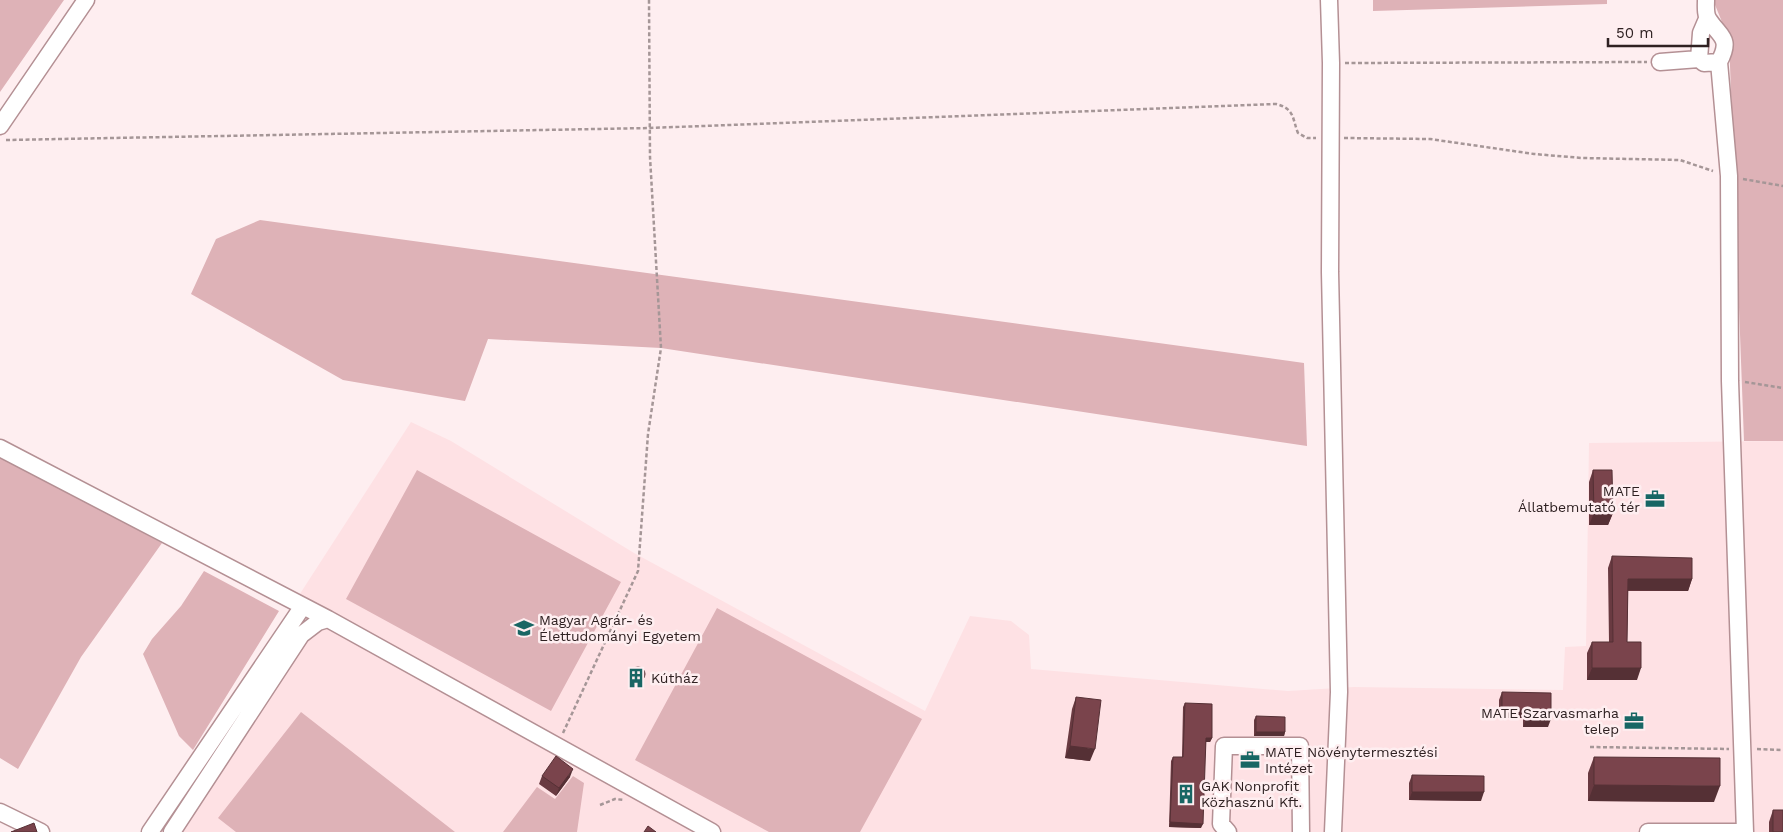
<svg xmlns="http://www.w3.org/2000/svg" width="1783" height="832" viewBox="0 0 1783 832" font-family="'Work Sans',sans-serif">
<style>
.built{fill:#fee1e4}
.green{fill:#deb2b7}
.lines{fill:none;stroke-linecap:round;stroke-linejoin:round}
.minor-casing{stroke:#b49094;stroke-width:19}
.path{stroke:#a59697;stroke-width:2.5;stroke-dasharray:4 2.5;stroke-linecap:butt}
.minor{stroke:#fff;stroke-width:16}
.wall{fill:#693a41}
.shaded-wall{fill:#553035}
.building{fill:#7a444c;stroke:#553035}
.labels{text-anchor:middle;stroke-width:5;stroke-linejoin:round;paint-order:stroke}
.poi-label{font-size:14px;fill:#2f2122;stroke:#feeef0;text-anchor:start}
</style>
<rect width="100%" height="100%" fill="#feeef0"/>
<path class="built" d="M411,422L451,441L634,553L925,711L970,616L1011,621L1029,635L1031,669L1288,691L1354,687L1563,690L1565,647L1586,646L1589,443L1783,441V832H146Z"/>
<path class="green" d="M0,0H64L0,92Z
M1373,0H1607V4L1373,11Z
M1713,0H1783V441H1744L1729,39Z
M260,220L1304,363L1307,446L661,348L488,339L465,401L343,380L191,294L216,239Z
M0,455L162,543L81,657L18,769L0,758Z
M417,470L621,582L551,711L346,599Z
M204,571L279,611L193,750L179,736L143,654L152,639L181,606Z
M717,608L922,719L860,832H769L635,760Z
M301,712L455,832H236L218,818Z
M573,776L584,783L577,832H503L537,787L555,799Z"/>
<g class="lines">
<defs>
<path id="minor" d="M1329,0L1331,63L1330,272L1339,692L1333,832
M1706,0C1706,6 1705,15 1709,20C1720,37 1732,38 1719,62L1729,176L1730,381L1745,832
M1699,59L1701,33L1707,19
M1660,62L1699,59L1704,63L1719,62
M0,126L86,0
M0,448L328,619L712,832
M0,812L41,832
M150,832L303,606
M172,832L301,635L318,622L328,619
M1228,832L1221,824L1224,746H1300L1301,831
M1648,832H1745"/>
</defs>
<use href="#minor" class="minor-casing"/>
<path class="path" d="M1345,63L1647,62
M1344,138L1430,139L1534,154L1582,158L1680,160L1713,171
M6,140L650,128L1276,104C1295,109 1292,118 1298,133L1307,138H1316
M1743,179L1783,186
M1745,382L1783,388
M563,733L638,571L648,434L661,348L650,157L649,0
M1590,747L1729,749
M1757,749L1783,750
M600,805L615,799L624,800"/>
<use href="#minor" class="minor"/>
</g>
<path class="wall" d="M1593,470L1613,513L1608,525H1589V482Z
M1612,556L1692,579L1688,591H1628L1627,642L1637,680H1587V653L1592,642H1609L1608,568Z
M631,672L643,680L640,684L634,685L630,681V676Z
M1502,692L1548,727H1523V718H1499V700Z
M1076,697L1090,761L1065,758L1072,709Z
M1185,703L1212,738L1210,742H1206L1201,828L1169,827L1171,761L1173,757H1182L1183,707Z
M1256,716L1285,732L1284,736H1254V720Z
M1594,757L1714,802L1588,801V773Z
M1412,775L1481,801L1409,800V783Z
M542,776L570,777L556,796L539,784Z
M1773,810L1783,832H1769V822Z"/>
<path class="shaded-wall" d="M1594,513H1613L1608,525H1589Z
M1628,579H1692L1688,591L1624,590Z
M1592,668H1641L1637,680H1587Z
M645,676L643,680L640,684L634,685L636,681Z
M1502,710H1526L1523,718H1499Z
M1526,719H1551L1548,727H1523Z
M1256,732H1285L1284,736H1254Z
M1206,738H1212L1210,742H1205Z
M1070,746L1095,749L1090,761L1065,758Z
M573,769L570,777L556,796L559,788Z
M1594,785L1720,786L1714,802L1588,801Z
M1412,792H1484L1481,801L1409,800Z
M1170,822L1203,824L1201,828L1169,827Z"/>
<path class="building" d="M1593,470H1612L1613,513H1594Z
M1612,556L1692,558V579H1628L1627,642H1641V668H1592V642H1613Z
M631 674a7 7 0 1 1 14 0a7 7 0 1 1-14 0Z
M1502,692L1551,693V719H1526V710H1502Z
M1076,697L1101,700L1095,749L1070,746Z
M1185,703L1212,704V738H1206L1203,824L1170,822L1173,757H1183Z
M1256,716L1285,717V732H1256Z
M556,756L573,769L559,788L542,776Z
M1594,757L1720,758V786L1594,785Z
M1412,775L1484,776V792H1412Z
M1773,810H1783V832H1773Z
M34,823L37,832H11Z
M648,826L656,832H644Z"/>
<defs>
<symbol id="office-bare" viewBox="-9 -9 18 18"><path d="M-6-3h4V-5.5h4V-3h4V5H-6ZM-1-4.5V-3h2v-1.5ZM-6 0V1H6V0Z" fill="#186664" stroke="#feeef0" stroke-width="2.5" paint-order="stroke"/></symbol>
<symbol id="university-bare" viewBox="-9 -9 18 18"><path d="M0-5L7-2L0 1L-7-2ZM-4 1L0 2.5L4 1V4Q0 6-4 4Z" fill="#186664" stroke="#feeef0" stroke-width="2.5" paint-order="stroke"/></symbol>
<symbol id="building-bare" viewBox="-9 -9 18 18"><path d="M-4-6H4V6H1V3H-1V6H-4ZM-2.5-4.3h1.7v1.8h-1.7ZM.8-4.3h1.7v1.8H.8ZM-2.5-1h1.7V.8h-1.7ZM.8-1h1.7V.8H.8Z" fill="#186664" stroke="#feeef0" stroke-width="2.5" paint-order="stroke"/></symbol>
</defs>
<g fill-rule="evenodd">
<use href="#office-bare" x="1641" y="485" width="28" height="28"/>
<use href="#university-bare" x="510" y="614" width="28" height="28"/>
<use href="#building-bare" x="622" y="664" width="28" height="28"/>
<use href="#office-bare" x="1620" y="707" width="28" height="28"/>
<use href="#office-bare" x="1236" y="746" width="28" height="28"/>
<use href="#building-bare" x="1172" y="780" width="28" height="28"/>
</g>
<g class="labels">
<g class="poi-label">
<text x="1640" y="496" text-anchor="end">MATE<tspan x="1640" dy="16">Állatbemutató tér</tspan></text>
<text x="539" y="625">Magyar Agrár- és<tspan x="539" dy="16">Élettudományi Egyetem</tspan></text>
<text x="651" y="683">Kútház</text>
<text x="1619" y="718" text-anchor="end">MATE Szarvasmarha<tspan x="1619" dy="16">telep</tspan></text>
<text x="1265" y="757">MATE Növénytermesztési<tspan x="1265" dy="16">Intézet</tspan></text>
<text x="1201" y="791">GAK Nonprofit<tspan x="1201" dy="16">Közhasznú Kft.</tspan></text>
</g>
</g>
<path d="M1608 38v8h100v-8" fill="none" stroke="#2f2122" stroke-width="2.5"/>
<text x="1616" y="38" font-size="15" fill="#2f2122" stroke="#feeef0" stroke-width="4" paint-order="stroke">50 m</text>
</svg>
